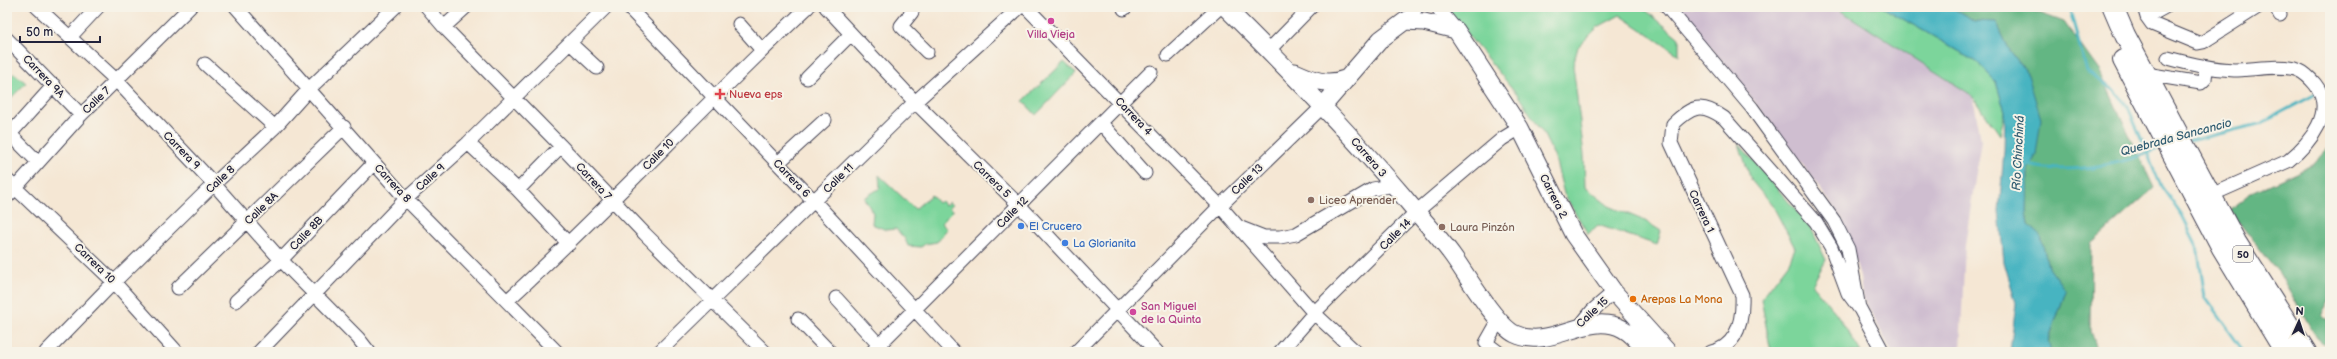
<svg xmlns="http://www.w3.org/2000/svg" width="2337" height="359" viewBox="0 0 2337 359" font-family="'Balsamiq Sans',sans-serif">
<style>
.industrial{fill:#cfbed0}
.green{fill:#7bd59b;stroke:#4e7c6b}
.forest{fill:#64b683;stroke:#436c5f}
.water{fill:#46b4c1;stroke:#346b7e}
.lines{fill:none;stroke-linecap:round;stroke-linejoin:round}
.stream{stroke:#46b4c1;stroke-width:3}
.minor-casing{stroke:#424052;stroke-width:15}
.major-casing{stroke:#424052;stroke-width:19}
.highway-casing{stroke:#424052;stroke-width:22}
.minor{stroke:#fff;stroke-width:13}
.major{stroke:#fff;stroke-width:17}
.highway{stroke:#fff;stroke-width:20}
.hotel-dot{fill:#d1479c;stroke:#f7f3e8;stroke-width:1.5}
.health-dot{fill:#e0444e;stroke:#f7f3e8;stroke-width:1.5}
.education-dot{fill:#8d6e63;stroke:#f7f3e8;stroke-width:1.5}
.shop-dot{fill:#3f7fe0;stroke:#f7f3e8;stroke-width:1.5}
.food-dot{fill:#e8710a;stroke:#f7f3e8;stroke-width:1.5}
.labels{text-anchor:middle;stroke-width:4;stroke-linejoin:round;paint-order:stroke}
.shield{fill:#f7f3e8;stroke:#62616f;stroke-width:1}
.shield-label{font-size:10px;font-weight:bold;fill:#22223b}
.hotel-label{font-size:11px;fill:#b23c85;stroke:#f7f3e8}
.street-label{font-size:11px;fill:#22223b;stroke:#f7f3e8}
.health-label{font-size:11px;fill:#be3a42;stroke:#f7f3e8;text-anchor:start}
.education-label{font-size:11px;fill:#785e54;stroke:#f7f3e8;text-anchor:start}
.shop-label{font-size:11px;fill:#366cbe;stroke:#f7f3e8;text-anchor:start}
.food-label{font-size:11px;fill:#c56008;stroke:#f7f3e8;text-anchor:start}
.water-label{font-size:12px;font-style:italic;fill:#305c71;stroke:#f7f3e8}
</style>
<rect width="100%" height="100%" fill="#f7f3e8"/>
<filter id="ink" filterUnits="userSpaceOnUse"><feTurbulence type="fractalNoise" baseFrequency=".025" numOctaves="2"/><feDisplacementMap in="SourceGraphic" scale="8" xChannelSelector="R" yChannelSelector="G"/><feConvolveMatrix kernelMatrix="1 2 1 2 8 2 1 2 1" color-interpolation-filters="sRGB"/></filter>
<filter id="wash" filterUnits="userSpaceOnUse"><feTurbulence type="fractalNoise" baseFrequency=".012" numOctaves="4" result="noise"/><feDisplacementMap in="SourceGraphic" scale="16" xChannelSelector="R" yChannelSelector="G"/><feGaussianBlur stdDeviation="0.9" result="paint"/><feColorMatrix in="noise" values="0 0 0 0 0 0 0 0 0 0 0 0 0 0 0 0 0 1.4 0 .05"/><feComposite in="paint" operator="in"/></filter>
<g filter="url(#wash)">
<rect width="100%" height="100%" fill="#f5e7d4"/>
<path class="industrial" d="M1679,7H1835L1973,96L1981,140L1965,245L1960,352H1892L1862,296L1860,276L1843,220L1787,143Z"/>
<path class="green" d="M1444,7H1642L1679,38V55L1620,15L1598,27L1578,47L1573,65L1584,155L1585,187L1609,206L1645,221L1661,231L1657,245L1598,225L1588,234L1564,194L1555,158L1543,133L1517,94Z
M1835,7H1882L1976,61L1996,82L2005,112L2000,135L1973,96Z
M1064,62L1076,73L1036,115L1023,101Z
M14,73L26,83L7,102V81Z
M1739,144L1811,228L1826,260L1812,285L1836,313L1861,352H1771L1761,299L1789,262L1795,248L1774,208L1751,180Z
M879,175L915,209L931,195L938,203L941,201L945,205L949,202L952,205L949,207L953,211L941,223L947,229L937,242L925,244L921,247L908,246L905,239L896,229L886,230L872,224L873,213L864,198L880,188Z"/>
<path class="forest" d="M1951,7H2023L2064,22L2100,72L2154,188L2091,244L2090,331L2097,352H2051L2048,342L2066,291L2048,267L2041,236L2029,225L2027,212L2028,170L2036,155L2028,75L2009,49L1996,22L1975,21Z
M2330,146V299L2321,315L2330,322V349L2317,338L2279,273L2229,210L2249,194L2312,165Z"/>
<path class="water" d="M1882,7H1951L1975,21L1996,22L2009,49L2028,75L2041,119L2036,155L2028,170L2027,212L2029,225L2041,236L2048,267L2066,291L2048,341L2051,352H2010L2016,303L2004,262L1999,212L2004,151L2005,112L1996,82L1976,61Z"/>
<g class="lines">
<path class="stream" d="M2069,7L2087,72L2114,90L2128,107L2161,186L2182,216L2197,246L2205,297L2244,352
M2323,90L2330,86
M2189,141L2259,124L2316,94
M2028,165C2059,172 2092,169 2123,161C2136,158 2148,152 2161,148"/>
</g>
</g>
<g filter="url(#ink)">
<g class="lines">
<defs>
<path id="minor" d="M37,7L116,80L214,184L281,260L358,338L369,352
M236,7L406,199L557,352
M427,7L444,27L561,146L645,234L765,352
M628,7L814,201L954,352
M826,7L915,102L1019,205L1157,352
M912,7V12L901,26L927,52
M1026,7L1220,206L1314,313L1356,352
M1437,7L1456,30
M1667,7L1752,108L1834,221L1848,249L1859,308
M2144,7L2147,17L2152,24L2198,43L2203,42L2258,7
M2276,7L2280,15
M1124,9L1126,7
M2147,17L2165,7
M1405,21L1417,7
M739,24L762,50
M444,27L466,7
M70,37L98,7
M7,39L81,115
M570,43L597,68
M1269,50L1311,7
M1168,55L1220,7
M2168,58C2190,64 2210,69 2234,70C2252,70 2282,64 2298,70C2305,73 2310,78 2315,84C2337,111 2310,143 2288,161L2211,195
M205,64L275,127
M2146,74L2201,83L2205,79L2206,69
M807,78L851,34
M1101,123L1145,173
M7,131L38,162
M10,134L54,85
M468,143L518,190L569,244
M778,163L825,120
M7,180L114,282L177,352
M518,190L561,146
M7,197L81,115L190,7
M1241,228L1264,237H1280L1296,234L1373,189L1394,185
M178,288L344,127
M836,298L879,345
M508,300C611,206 706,102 808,7
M236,301L281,260L374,163
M798,319L830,352
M1580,326L1592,311L1614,292
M46,352L114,282L214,184L275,127L310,88L395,7
M259,352L406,199L468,143L606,7
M659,352L915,102L1020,7
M872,352L1151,72
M1076,352L1220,206L1324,105
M1280,352L1314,313L1416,212L1502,139L1520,128
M1498,352L1486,343L1499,320
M1711,352C1739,346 1743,318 1742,295L1671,143L1673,124C1692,106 1701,102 1724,118L1816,222L1831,247L1848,293L1860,309L1883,352"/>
<path id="major" d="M1225,7C1287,68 1347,130 1403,196C1419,216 1438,235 1453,256C1466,274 1496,325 1515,334C1551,351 1587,310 1623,329C1633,334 1640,344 1647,352
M1295,72C1313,80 1326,86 1345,79
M1324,105L1381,39L1405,21L1424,22L1456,30L1520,128L1573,234L1614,292L1668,352"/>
<path id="highway" d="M2113,7L2125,35L2236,242L2306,352
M2123,60L2222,248L2285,352"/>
</defs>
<use href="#minor" class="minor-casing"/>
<use href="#major" class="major-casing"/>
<use href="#highway" class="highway-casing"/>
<use href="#minor" class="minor"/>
<use href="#major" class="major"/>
<use href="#highway" class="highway"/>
</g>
</g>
<g class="hotel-dot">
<circle cx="1051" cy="21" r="4"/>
<circle cx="1133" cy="312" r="4"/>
</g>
<path class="health-dot" d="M718 88h4v4h4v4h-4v4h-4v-4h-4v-4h4z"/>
<g class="education-dot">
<circle cx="1311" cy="200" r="4"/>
<circle cx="1442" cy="227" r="4"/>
</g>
<g class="shop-dot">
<circle cx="1021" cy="226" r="4"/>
<circle cx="1065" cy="243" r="4"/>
</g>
<circle class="food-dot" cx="1633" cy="299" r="4"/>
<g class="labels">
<rect class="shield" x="2233" y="246" width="20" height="16" rx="3"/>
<g class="shield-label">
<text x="2243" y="258">50</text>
</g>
<g class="hotel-label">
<text x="1051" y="38">Villa Vieja</text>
<text x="1141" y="310" text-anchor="start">San Miguel<tspan x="1141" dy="13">de la Quinta</tspan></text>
</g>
<g class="street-label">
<text transform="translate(44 76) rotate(46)" y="4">Carrera 9A</text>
<text transform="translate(96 100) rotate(-44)" y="4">Calle 7</text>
<text transform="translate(1134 116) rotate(46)" y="4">Carrera 4</text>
<text transform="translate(182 150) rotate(46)" y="4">Carrera 9</text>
<text transform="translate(658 154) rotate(-45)" y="4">Calle 10</text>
<text transform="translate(1369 157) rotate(49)" y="4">Carrera 3</text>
<text transform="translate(430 177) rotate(-42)" y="4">Calle 9</text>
<text transform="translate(792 178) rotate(46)" y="4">Carrera 6</text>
<text transform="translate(838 178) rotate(-44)" y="4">Calle 11</text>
<text transform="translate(220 179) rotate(-43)" y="4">Calle 8</text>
<text transform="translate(992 179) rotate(44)" y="4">Carrera 5</text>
<text transform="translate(1247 179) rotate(-44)" y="4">Calle 13</text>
<text transform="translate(594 181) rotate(47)" y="4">Carrera 7</text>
<text transform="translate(393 183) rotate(47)" y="4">Carrera 8</text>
<text transform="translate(1554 196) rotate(63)" y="4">Carrera 2</text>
<text transform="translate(261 208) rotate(-44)" y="4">Calle 8A</text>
<text transform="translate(1702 211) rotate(65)" y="4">Carrera 1</text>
<text transform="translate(1012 212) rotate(-45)" y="4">Calle 12</text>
<text transform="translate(306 233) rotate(-46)" y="4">Calle 8B</text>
<text transform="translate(1395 234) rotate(-45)" y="4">Calle 14</text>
<text transform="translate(95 263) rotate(44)" y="4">Carrera 10</text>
<text transform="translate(1592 312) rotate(-43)" y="4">Calle 15</text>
</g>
<g class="health-label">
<text x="729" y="98">Nueva eps</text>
</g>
<g class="education-label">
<text x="1319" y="204">Liceo Aprender</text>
<text x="1450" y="231">Laura Pinzón</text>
</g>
<g class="shop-label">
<text x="1029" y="230">El Crucero</text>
<text x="1073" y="247">La Glorianita</text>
</g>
<g class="food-label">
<text x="1641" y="303">Arepas La Mona</text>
</g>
<g class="water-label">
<text transform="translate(2176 137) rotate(-15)" y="4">Quebrada Sancancio</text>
<text transform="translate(2018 153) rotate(-87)" y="4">Río Chinchiná</text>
</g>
</g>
<rect width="2337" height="359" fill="none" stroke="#f7f3e8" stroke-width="24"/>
<g transform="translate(2299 321) rotate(3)" stroke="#f7f3e8" stroke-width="3" paint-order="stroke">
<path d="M0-3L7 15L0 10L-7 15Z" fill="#22223b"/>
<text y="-6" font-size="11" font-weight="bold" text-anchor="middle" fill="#22223b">N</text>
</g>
<path d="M20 36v6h80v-6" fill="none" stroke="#22223b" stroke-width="2"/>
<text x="26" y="36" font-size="12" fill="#22223b" stroke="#f7f3e8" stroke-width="3" paint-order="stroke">50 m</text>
</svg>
